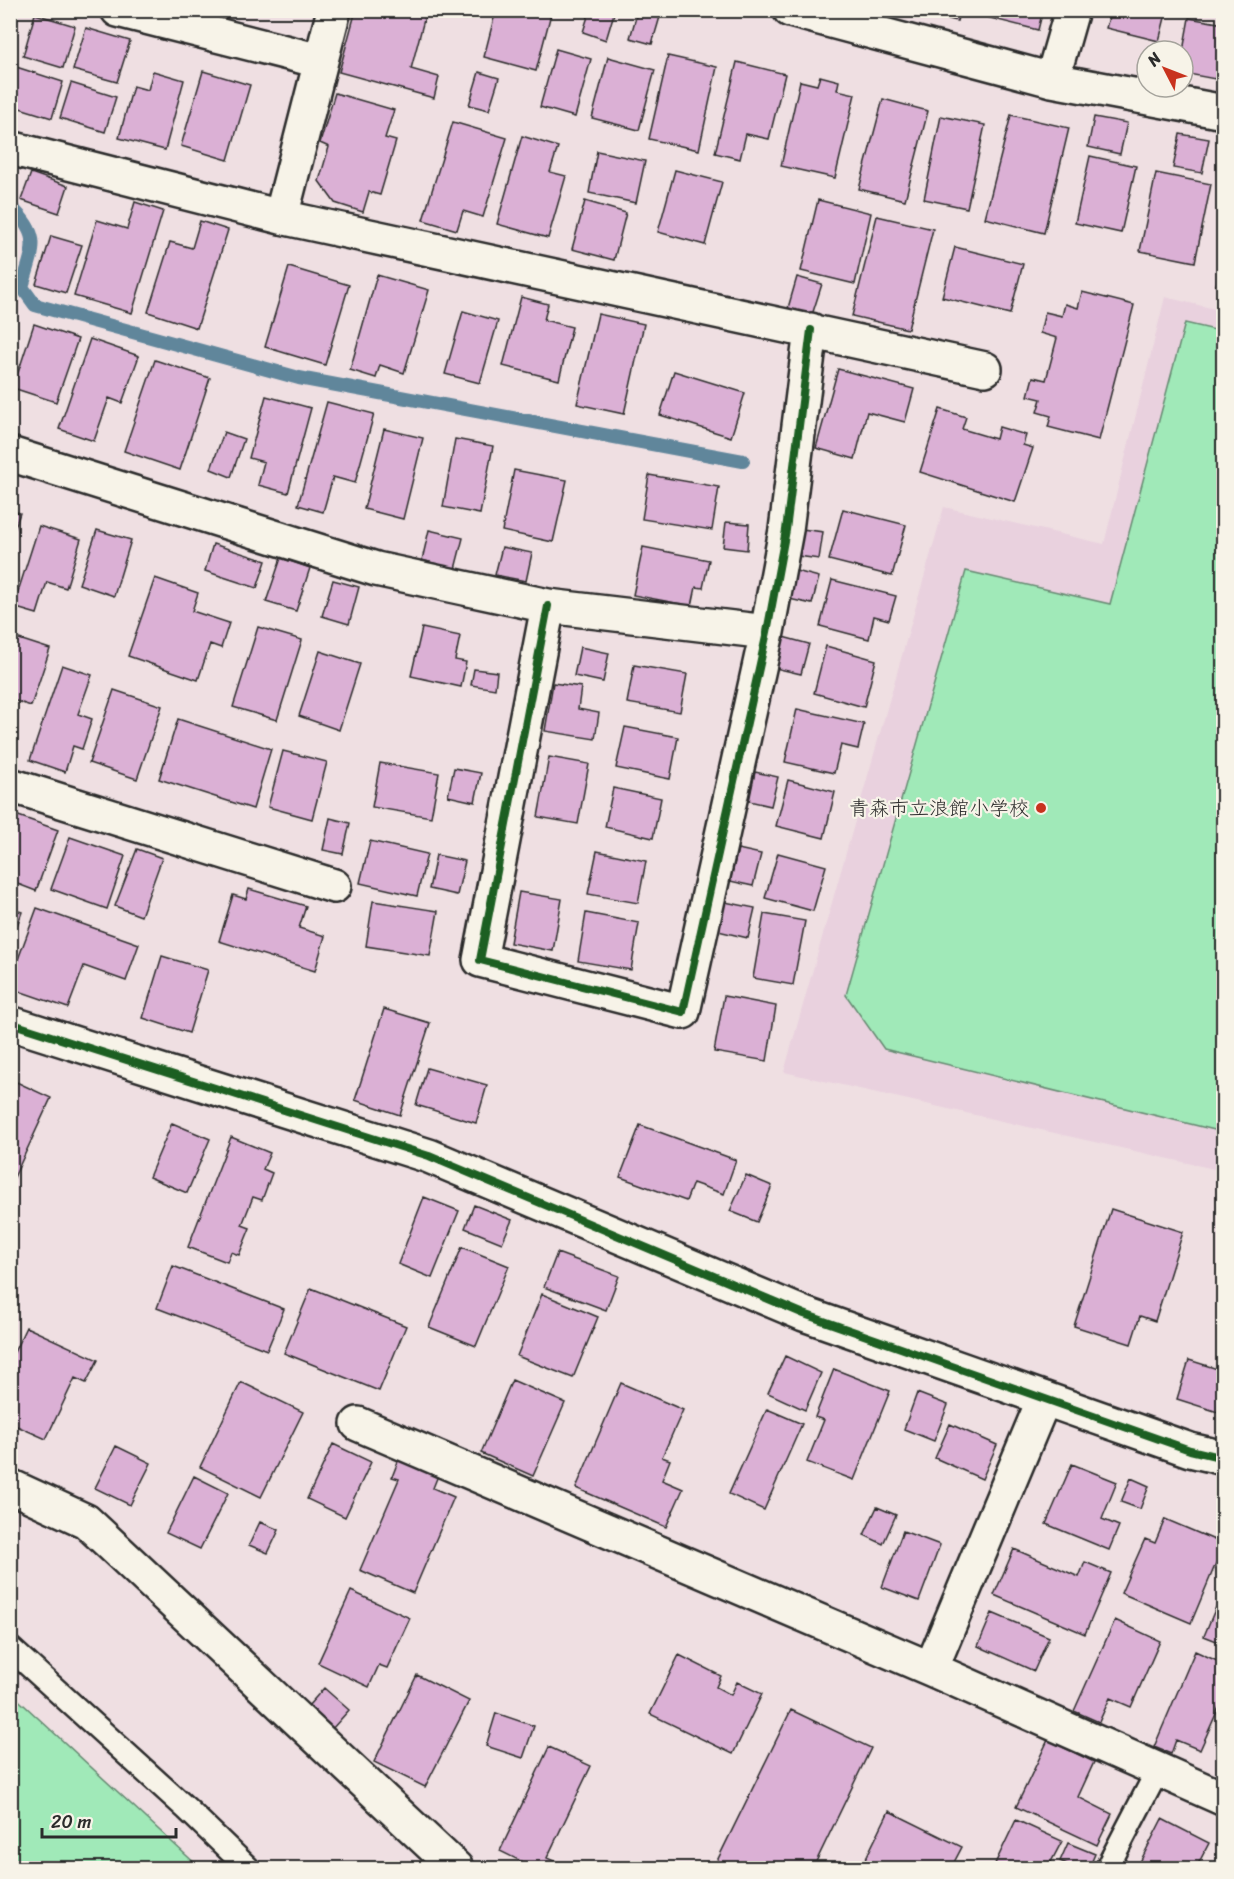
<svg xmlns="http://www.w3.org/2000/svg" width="1234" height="1879" viewBox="0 0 1234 1879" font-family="Sriracha,'Klee One',sans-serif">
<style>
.built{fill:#e9d1de}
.green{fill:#a0e9b8;stroke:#668a72;stroke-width:1.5}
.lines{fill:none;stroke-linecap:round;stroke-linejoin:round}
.stream{stroke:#61869b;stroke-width:14}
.building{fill:#dbb0d5;stroke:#2b2b2b;stroke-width:1.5}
.lane-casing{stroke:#2b2b2b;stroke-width:27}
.street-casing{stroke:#2b2b2b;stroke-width:38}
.secondary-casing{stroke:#2b2b2b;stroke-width:38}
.lane{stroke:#f7f3e8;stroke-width:22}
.street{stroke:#f7f3e8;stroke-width:33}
.secondary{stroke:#f7f3e8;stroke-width:33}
.cycleway-casing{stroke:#f7f3e8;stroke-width:11}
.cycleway{stroke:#1b5e20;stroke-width:8}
.poi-dot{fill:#c8321e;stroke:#f7f3e8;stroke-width:2}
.labels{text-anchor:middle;stroke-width:4.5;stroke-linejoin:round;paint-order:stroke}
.poi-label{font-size:20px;fill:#2b2b2b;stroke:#f7f3e8;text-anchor:end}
</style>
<rect width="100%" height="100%" fill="#efdfe2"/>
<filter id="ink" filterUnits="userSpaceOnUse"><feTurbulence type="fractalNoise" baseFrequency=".0167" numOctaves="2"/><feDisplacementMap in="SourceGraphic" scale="12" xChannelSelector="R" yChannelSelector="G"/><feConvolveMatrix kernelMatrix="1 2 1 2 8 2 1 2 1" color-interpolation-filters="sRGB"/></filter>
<g filter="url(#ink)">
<path class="built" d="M1165,297L1223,311V1171L784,1072L944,507L1104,544Z"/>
<path class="green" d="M1185,323L1224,332L1223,1132L884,1049L846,995L966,571L1110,604Z
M10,1693H11L200,1868H11Z"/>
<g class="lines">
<path class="stream" d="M10,206C43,237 33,249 22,287L35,305L299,378L743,461"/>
</g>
<path class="building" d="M356,10L426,12L411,69L439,77L434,98L339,72Z
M496,10H552L536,71L484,57Z
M590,10H615L606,40L583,32Z
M638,10H662L652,44L630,38Z
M930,10H960L957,21L929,14Z
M970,10H1043L1038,30L970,13Z
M1111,10H1167L1159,41L1106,28Z
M35,14L75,26L63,68L23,56Z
M1189,18L1224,24V36L1215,79L1183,73V51Z
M86,28L130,41L117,82L73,70Z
M556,49L591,59L575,117L540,107Z
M668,56L717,67L699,150L649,139Z
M608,57L655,70L639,130L592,118Z
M737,62L785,74L769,139L746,134L740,159L715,153Z
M10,65L63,82L52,118L10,105Z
M153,71L184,80L165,150L119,138L133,86L148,90Z
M203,71L250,85L228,160L181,146Z
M479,72L499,78L489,110L469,105Z
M820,76L839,81L837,90L855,94L835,178L781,166L800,81L817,85Z
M71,83L116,97L105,132L60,118Z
M335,93L394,110L385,138L396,141L380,195L369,192L363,212L335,203L319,181L329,147L320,143Z
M883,99L928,111L905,200L859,189Z
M1011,115L1069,128L1044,233L985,218Z
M941,116L985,125L967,208L924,199Z
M1094,117L1127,123L1120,154L1088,147Z
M453,122L507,138L483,217L463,211L457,230L423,220Z
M1180,134L1209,139L1202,173L1173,168Z
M522,136L558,147L550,172L566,176L548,238L497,224Z
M597,151L645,161L636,203L589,193Z
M1090,156L1136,166L1121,233L1075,223Z
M675,170L722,182L705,245L658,232Z
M31,173L68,186L59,213L21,200Z
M1156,173L1211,184L1195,262L1140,251Z
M818,200L871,213L855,284L801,271Z
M585,201L626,213L614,260L572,249Z
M135,202L163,211L132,313L74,296L97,220L127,229Z
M877,216L933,229L908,329L852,316Z
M200,221L228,230L197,328L148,312L170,242L192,248Z
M51,236L82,245L66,293L36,284Z
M955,247L1023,264L1010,314L942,297Z
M1224,247V288L1216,286Z
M289,267L349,285L325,365L265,347Z
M377,275L429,290L404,373L380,365L376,378L350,370Z
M797,277L822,284L812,315L788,308Z
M1082,292L1134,305L1099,440L1048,427L1051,416L1037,412L1041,399L1028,396L1033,377L1046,380L1057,338L1040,333L1045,312L1062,316L1065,304L1078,308Z
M521,297L548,304L544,320L572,327L559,380L503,366Z
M463,311L498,321L480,383L445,374Z
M598,314L644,324L624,414L577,404Z
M34,324L78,339L56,402L13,388Z
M90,339L139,356L122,403L109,398L94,441L59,429Z
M155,360L210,378L180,470L124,451Z
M838,369L914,389L905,422L867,412L855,459L816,448Z
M674,371L745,393L731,437L660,415Z
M266,396L311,408L288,493L258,485L264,462L249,458Z
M327,402L374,414L355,483L333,477L323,512L298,505Z
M940,409L966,417L962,429L996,439L999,427L1026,435L1023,445L1033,448L1015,502L920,472Z
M384,429L423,438L403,519L364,509Z
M224,432L244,439L231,477L211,469Z
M455,439L493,446L480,514L443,507Z
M514,470L567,480L553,542L502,531Z
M649,475L719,487L712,530L642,519Z
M843,509L906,525L892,576L829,560Z
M10,510L20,513L10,542Z
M726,522L749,524L747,550L723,547Z
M39,526L81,539L66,588L47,582L37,614L13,607Z
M802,529L823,532L819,559L798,556Z
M97,530L131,540L114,596L79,584Z
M429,530L463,538L455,569L422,560Z
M213,544L266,561L257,588L205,571Z
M502,547L532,553L526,581L495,575Z
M643,547L709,560L703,588L696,587L692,606L633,595Z
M281,558L310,568L296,611L266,602Z
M796,571L819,577L812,604L789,599Z
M155,578L198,593L192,611L229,623L221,648L210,644L198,680L128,656Z
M333,580L359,587L349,624L322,616Z
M832,580L896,596L889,620L874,616L869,639L820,626Z
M258,627L302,640L277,720L233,707Z
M422,628L460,636L455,660L466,662L461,687L411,676Z
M10,636L50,649L31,706L10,699Z
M783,637L809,644L801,674L775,668Z
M826,646L876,660L864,707L814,693Z
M580,647L609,653L603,682L574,676Z
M320,651L360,664L339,730L299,716Z
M62,665L92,675L78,714L92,719L82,749L73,746L65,772L30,760Z
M634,665L687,674L680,712L627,703Z
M474,669L497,672L495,689L471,685Z
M553,683L581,687L578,709L599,713L595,739L545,731Z
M114,690L162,706L137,779L89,763Z
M797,709L864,724L858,749L841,745L834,773L785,762Z
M178,719L271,749L253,809L159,779Z
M625,727L678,737L670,779L616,768Z
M283,751L327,762L312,819L268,807Z
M549,757L589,764L578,824L538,817Z
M380,763L439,773L431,817L372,807Z
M454,768L481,773L475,802L448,796Z
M755,772L778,777L771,806L749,801Z
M788,780L835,792L824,838L776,826Z
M613,788L661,798L653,838L605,827Z
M10,813L58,830L36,891L10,881Z
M330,818L350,823L343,854L323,850Z
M70,837L125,856L107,909L51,889Z
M370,841L427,854L417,896L360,883Z
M137,849L162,858L141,916L115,906Z
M738,849L761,854L753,886L730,881Z
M597,851L646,861L638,903L588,894Z
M778,853L826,866L813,911L765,898Z
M436,855L465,861L457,895L429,889Z
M249,889L306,906L299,928L325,936L315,971L219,941L233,895L246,899Z
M519,892L562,899L553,951L510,943Z
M373,901L438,911L430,956L366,946Z
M725,902L755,908L748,938L718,931Z
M10,908L22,912L10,945Z
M37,908L139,944L126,981L84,966L68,1008L10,988V981Z
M586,913L639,923L631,970L578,961Z
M764,914L805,921L793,985L753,978Z
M162,956L208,970L189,1033L143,1018Z
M724,996L776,1006L767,1061L714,1052Z
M384,1009L430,1023L400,1115L355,1100Z
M427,1068L487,1085L476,1123L416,1105Z
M10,1079L51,1098L10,1186Z
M172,1123L210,1139L187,1193L149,1177Z
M640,1125L736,1160L724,1194L693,1183L686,1201L620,1177Z
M231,1137L270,1153L263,1169L272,1173L262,1200L253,1197L242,1225L250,1228L239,1255L231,1252L227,1262L188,1247Z
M746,1175L772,1186L757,1222L730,1211Z
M424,1197L459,1211L432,1278L398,1264Z
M474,1205L512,1220L502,1243L465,1228Z
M1111,1209L1183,1232L1155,1321L1140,1316L1131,1344L1074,1326Z
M462,1247L509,1266L476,1346L429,1327Z
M557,1253L619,1276L606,1310L544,1287Z
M173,1266L284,1309L267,1350L157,1308Z
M311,1288L406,1326L379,1391L284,1353Z
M542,1294L598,1317L573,1378L517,1356Z
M26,1327L98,1360L86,1383L75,1378L46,1439L10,1423V1361Z
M785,1356L821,1373L805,1410L768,1393Z
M1189,1360L1224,1371V1414L1177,1399Z
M834,1369L890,1391L854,1480L807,1462L824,1420L815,1417Z
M512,1380L565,1403L533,1476L481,1453Z
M241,1382L303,1412L261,1497L200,1467Z
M621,1383L683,1410L662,1457L670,1460L662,1480L683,1489L666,1527L576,1488Z
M917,1393L948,1405L934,1441L904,1429Z
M767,1409L802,1424L764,1510L729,1494Z
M950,1424L997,1445L982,1479L935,1458Z
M333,1444L371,1462L345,1517L307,1499Z
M116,1446L151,1463L130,1505L95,1488Z
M402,1451L441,1468L433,1488L454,1497L413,1593L360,1570L399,1479L392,1477Z
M1072,1464L1117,1482L1102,1519L1119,1526L1109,1550L1046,1524Z
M194,1476L228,1493L200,1549L166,1533Z
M1131,1478L1149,1486L1140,1509L1121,1502Z
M877,1507L896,1515L883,1544L864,1535Z
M1165,1519L1224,1544L1191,1623L1121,1593L1145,1539L1155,1543Z
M260,1522L279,1530L268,1553L249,1545Z
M903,1531L940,1545L919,1601L882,1587Z
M1014,1549L1079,1577L1085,1562L1111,1573L1085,1634L994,1595Z
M351,1591L410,1618L387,1668L379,1665L369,1687L318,1663Z
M1221,1595L1224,1596V1644L1204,1636Z
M992,1613L1049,1637L1034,1671L978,1646Z
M1115,1620L1160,1641L1131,1707L1110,1698L1099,1722L1074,1711Z
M1195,1651L1224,1664V1696L1200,1750L1176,1740L1171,1754L1154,1747Z
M679,1655L721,1676L716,1687L731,1695L737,1682L762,1694L733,1754L650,1714Z
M417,1675L469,1701L425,1787L374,1762Z
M324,1688L349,1710L332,1729L308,1706Z
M791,1710L871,1748L813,1868H733L717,1861Z
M496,1713L534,1726L523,1758L486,1746Z
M1048,1740L1094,1762L1078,1797L1112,1814L1097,1845L1016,1807Z
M549,1747L591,1766L547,1858L567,1867L566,1868H530L531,1866L500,1851Z
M889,1811L962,1847L951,1868H861Z
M1162,1819L1209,1843L1196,1868H1137Z
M1016,1820L1062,1841L1050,1864L1059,1868H993Z
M1068,1843L1095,1854L1089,1868H1077L1060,1861Z"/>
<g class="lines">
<defs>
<path id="lane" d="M10,1648L187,1809L248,1868
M1107,1868L1158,1770"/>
<path id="street" d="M118,10L320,61
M790,10L1052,80L1224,112
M1052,80L1072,10
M10,148L281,217L985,369
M281,217L334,10
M10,454L376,569L548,606L767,632
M548,606L480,960L683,1012L767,632L786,530L811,330
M10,785L334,886
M358,1424L931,1669L1224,1799
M10,1486L86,1521L456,1868
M931,1669L1044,1399"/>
<path id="secondary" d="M10,1023L429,1156L804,1314L1190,1450L1224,1458"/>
</defs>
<use href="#lane" class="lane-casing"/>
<use href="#street" class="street-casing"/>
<use href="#secondary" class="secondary-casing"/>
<use href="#lane" class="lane"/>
<use href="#street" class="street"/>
<use href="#secondary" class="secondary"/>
<defs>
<path id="cycleway" d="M548,606L480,960L683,1012L767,632L786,530L811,330
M10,1023L429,1156L804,1314L1190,1450L1224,1458"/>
</defs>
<use href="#cycleway" class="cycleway-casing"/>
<use href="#cycleway" class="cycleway"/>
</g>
</g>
<circle class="poi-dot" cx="1041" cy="808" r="6"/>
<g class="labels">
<g class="poi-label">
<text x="1029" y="815">青森市立浪館小学校</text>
</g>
</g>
<rect width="1234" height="1879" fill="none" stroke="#f7f3e8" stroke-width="36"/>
<rect x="18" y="18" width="1198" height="1843" fill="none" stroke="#2b2b2b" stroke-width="2" filter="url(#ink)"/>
<g transform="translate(1165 69) rotate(312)"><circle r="28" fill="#f7f3e8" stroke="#a5a39c" stroke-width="1.5"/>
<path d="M0-4.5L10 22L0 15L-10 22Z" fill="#c8321e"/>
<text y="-9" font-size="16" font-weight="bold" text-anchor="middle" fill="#2b2b2b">N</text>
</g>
<path d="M42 1828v9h134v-9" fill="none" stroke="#2b2b2b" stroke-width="3"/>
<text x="51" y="1828" font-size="18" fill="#2b2b2b" stroke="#f7f3e8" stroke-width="4.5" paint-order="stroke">20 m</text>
</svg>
